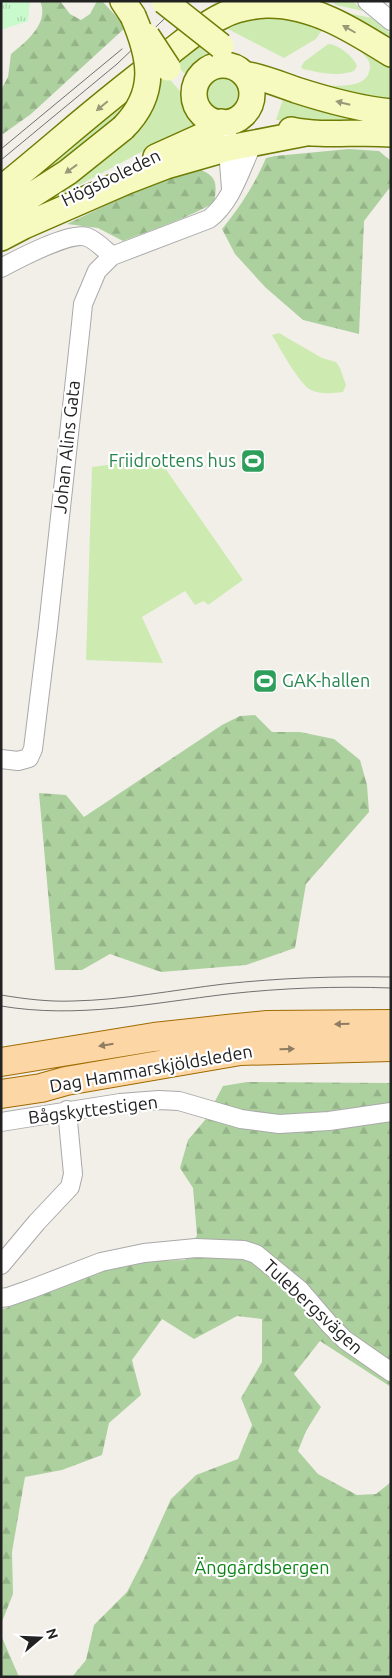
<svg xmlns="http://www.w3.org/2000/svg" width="392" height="1678" viewBox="0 0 392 1678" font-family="Ubuntu,sans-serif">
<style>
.grass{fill:#cdebb0}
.forest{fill:url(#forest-firs)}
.park{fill:url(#park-tufts)}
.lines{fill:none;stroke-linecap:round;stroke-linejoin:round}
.minor-casing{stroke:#a9a9a9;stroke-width:20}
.secondary-casing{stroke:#707d05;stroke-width:28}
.primary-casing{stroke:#a06b00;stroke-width:30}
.minor{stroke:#fff;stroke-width:18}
.secondary{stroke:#f7fabf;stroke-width:25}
.primary{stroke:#fcd6a4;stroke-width:28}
.tram{stroke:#707070;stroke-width:1}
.secondary-bridge-casing{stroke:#707d05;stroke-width:28;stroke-linecap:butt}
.secondary-bridge{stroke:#f7fabf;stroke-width:25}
.oneway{fill:#979978}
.oneway2{fill:#8f7c63}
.labels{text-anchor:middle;stroke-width:4.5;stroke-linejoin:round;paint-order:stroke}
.street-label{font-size:18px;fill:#222;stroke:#fff}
.leisure-label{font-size:18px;fill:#27864d;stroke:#fff;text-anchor:end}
.park-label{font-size:18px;fill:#0c8416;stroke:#fff}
</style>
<defs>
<pattern id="forest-firs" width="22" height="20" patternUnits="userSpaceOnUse" patternTransform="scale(1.25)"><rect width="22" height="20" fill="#add19e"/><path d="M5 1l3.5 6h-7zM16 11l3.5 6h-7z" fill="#95b388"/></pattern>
<pattern id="park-tufts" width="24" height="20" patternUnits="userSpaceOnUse" patternTransform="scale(1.25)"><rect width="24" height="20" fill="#c8facc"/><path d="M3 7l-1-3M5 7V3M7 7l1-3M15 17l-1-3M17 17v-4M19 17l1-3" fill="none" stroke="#acd6af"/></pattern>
</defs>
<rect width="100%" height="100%" fill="#f2efe9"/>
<path class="grass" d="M332,1H353L363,11L336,5Z
M342,12L372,18L391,34V43Z
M292,16L322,30L316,39L284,58L226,28L246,17Z
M348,41L391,63V101C366,96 343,92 319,85C332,86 365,89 369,72C371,67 370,61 366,57C361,51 354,46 348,41Z
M328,44C338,44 354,57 357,66L354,71C336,77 321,73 303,69L301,67L304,62Z
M197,46H199L210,57L199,62L188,76H187L178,67L175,62Z
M164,73L180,91L184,97L190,113L202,125L149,148L40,206L36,202L157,77Z
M205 95a17 17 0 1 1 34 0a17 17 0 1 1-34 0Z
M137,92L109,128L1,206L51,159Z
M285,93L391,124L276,120Z
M279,333L322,358L336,362L340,368L346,385L343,392C332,393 321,395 311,390C300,385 279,347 272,335Z
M158,458L243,580L208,605L204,601L195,605L185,591L142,617L163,663L86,660L92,467Z"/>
<path class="forest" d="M40,1H60L70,14L81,20L90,14L97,1H102L126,27L31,114L3,134L1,132V90L8,77L11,54C26,42 50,23 40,1Z
M349,149L379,151L391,161V186L364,221L359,334L303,320L265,287L235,254L222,229C240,207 255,184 266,158L275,156Z
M195,167C216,176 218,180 214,203C185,219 154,229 123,241L98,228L67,224L161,179Z
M255,715L272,732H300L334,739L360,760L367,785L369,812L306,884L295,948L246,965L161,972L110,954L82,970H55L39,793L66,795L84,817L222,725L240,716Z
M247,1082L391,1083V1387L320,1341L294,1374L321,1407L306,1431L298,1451L318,1474L357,1495L376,1494L391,1482V1677H72L86,1660L94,1625L127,1592L143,1561L171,1499L196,1475L238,1459L252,1425L241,1398L262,1362V1319L237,1316L194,1339L162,1319L132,1360L141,1395L109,1423L102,1455L62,1470L25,1477L12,1552L13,1594L1,1624V1308L4,1309L98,1272L148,1261L185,1260L197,1235L193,1188L180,1168L188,1140L205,1120L223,1086Z
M1,1635L19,1677H1Z"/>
<path class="park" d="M1,1H30L28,21L1,30Z"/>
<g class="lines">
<defs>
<path id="minor" d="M367,1L391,21
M226,122L231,189
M1,268C18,259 71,231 87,237C97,241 104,249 112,256
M1,759L18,761L29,758L33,749L48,627L81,324L83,304L97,271L112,256L209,219C232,202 241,168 253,143
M1,1122L120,1103L159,1100L179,1101L241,1119L279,1124L329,1121L391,1112
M1,1265L37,1222L70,1187L73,1174L67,1110
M1,1298L8,1297L31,1289L101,1262L144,1253L196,1248L244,1250L256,1254L300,1290L330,1325L345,1340L391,1372"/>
<path id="secondary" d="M123,1L133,16
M194 94a29 29 0 1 1 58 0a29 29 0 1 1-58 0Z
M244,74C262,77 279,84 296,90C327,100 359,109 391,112
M291,130C324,137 357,131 391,134
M156,157L207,134L221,122
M1,189C57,144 110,95 169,53C186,40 203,25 222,16C235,9 251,6 266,5C312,4 353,30 391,54
M1,215L68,172L123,128
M1,238L24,226L127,181L166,166L229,148L306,133"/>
<path id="primary" d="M1,1062L154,1037L227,1029L267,1025L391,1024
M1,1094L41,1088L66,1081L240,1051L391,1047"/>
</defs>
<use href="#minor" class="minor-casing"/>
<use href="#secondary" class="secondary-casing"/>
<use href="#primary" class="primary-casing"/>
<use href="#minor" class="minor"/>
<use href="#secondary" class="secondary"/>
<use href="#primary" class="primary"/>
<path class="tram" d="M1,149L122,49
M1,160L117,64L183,1
M1,995C25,999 49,1002 73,1001C123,1000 174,990 224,984C279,978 335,976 391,977
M1,1006C77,1019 152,1003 228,994C282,988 336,986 391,988"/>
<defs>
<path id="secondary-bridge" d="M164,1L221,46
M147,36L168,68
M123,128C158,93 151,58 133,16"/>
</defs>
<use href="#secondary-bridge" class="secondary-bridge-casing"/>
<use href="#secondary-bridge" class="secondary-bridge"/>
</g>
<defs><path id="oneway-solid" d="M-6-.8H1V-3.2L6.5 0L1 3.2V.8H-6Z" transform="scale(1.25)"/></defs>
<g class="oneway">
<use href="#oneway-solid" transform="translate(349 29) rotate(-150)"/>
<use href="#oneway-solid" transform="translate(343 103) rotate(-166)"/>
<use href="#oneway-solid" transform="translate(102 106) rotate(140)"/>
<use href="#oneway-solid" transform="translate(71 169) rotate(144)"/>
</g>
<g class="oneway2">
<use href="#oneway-solid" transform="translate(342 1024) rotate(179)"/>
<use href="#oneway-solid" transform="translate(106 1045) rotate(171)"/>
<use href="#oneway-solid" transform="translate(287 1049) rotate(-2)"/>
</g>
<defs>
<symbol id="stadium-square" viewBox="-11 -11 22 22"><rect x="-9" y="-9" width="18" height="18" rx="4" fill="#2e9e5b" stroke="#fff"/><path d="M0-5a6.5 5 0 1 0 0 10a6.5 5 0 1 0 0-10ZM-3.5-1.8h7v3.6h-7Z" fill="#fff"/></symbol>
</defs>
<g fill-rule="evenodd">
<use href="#stadium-square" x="239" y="447" width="28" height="28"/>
<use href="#stadium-square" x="251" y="667" width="28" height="28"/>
</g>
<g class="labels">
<g class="street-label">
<text transform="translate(111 178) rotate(-26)" y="6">Högsboleden</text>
<text transform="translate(67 447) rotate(-84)" y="6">Johan Alins Gata</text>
<text transform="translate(151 1069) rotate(-10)" y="6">Dag Hammarskjöldsleden</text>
<text transform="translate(93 1110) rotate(-7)" y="6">Bågskyttestigen</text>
<text transform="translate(313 1307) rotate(43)" y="6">Tulebergsvägen</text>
</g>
<g class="leisure-label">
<text x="236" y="467">Friidrottens hus</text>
<text x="282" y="687" text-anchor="start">GAK-hallen</text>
</g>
<g class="park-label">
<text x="262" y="1574">Änggårdsbergen</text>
</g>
</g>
<rect width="392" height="1678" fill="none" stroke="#222222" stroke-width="5"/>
<g transform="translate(40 1638) rotate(71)" stroke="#ffffff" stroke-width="4" paint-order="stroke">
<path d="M0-4L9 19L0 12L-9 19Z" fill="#222222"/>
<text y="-8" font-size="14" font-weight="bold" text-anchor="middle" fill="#222222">N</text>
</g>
</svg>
